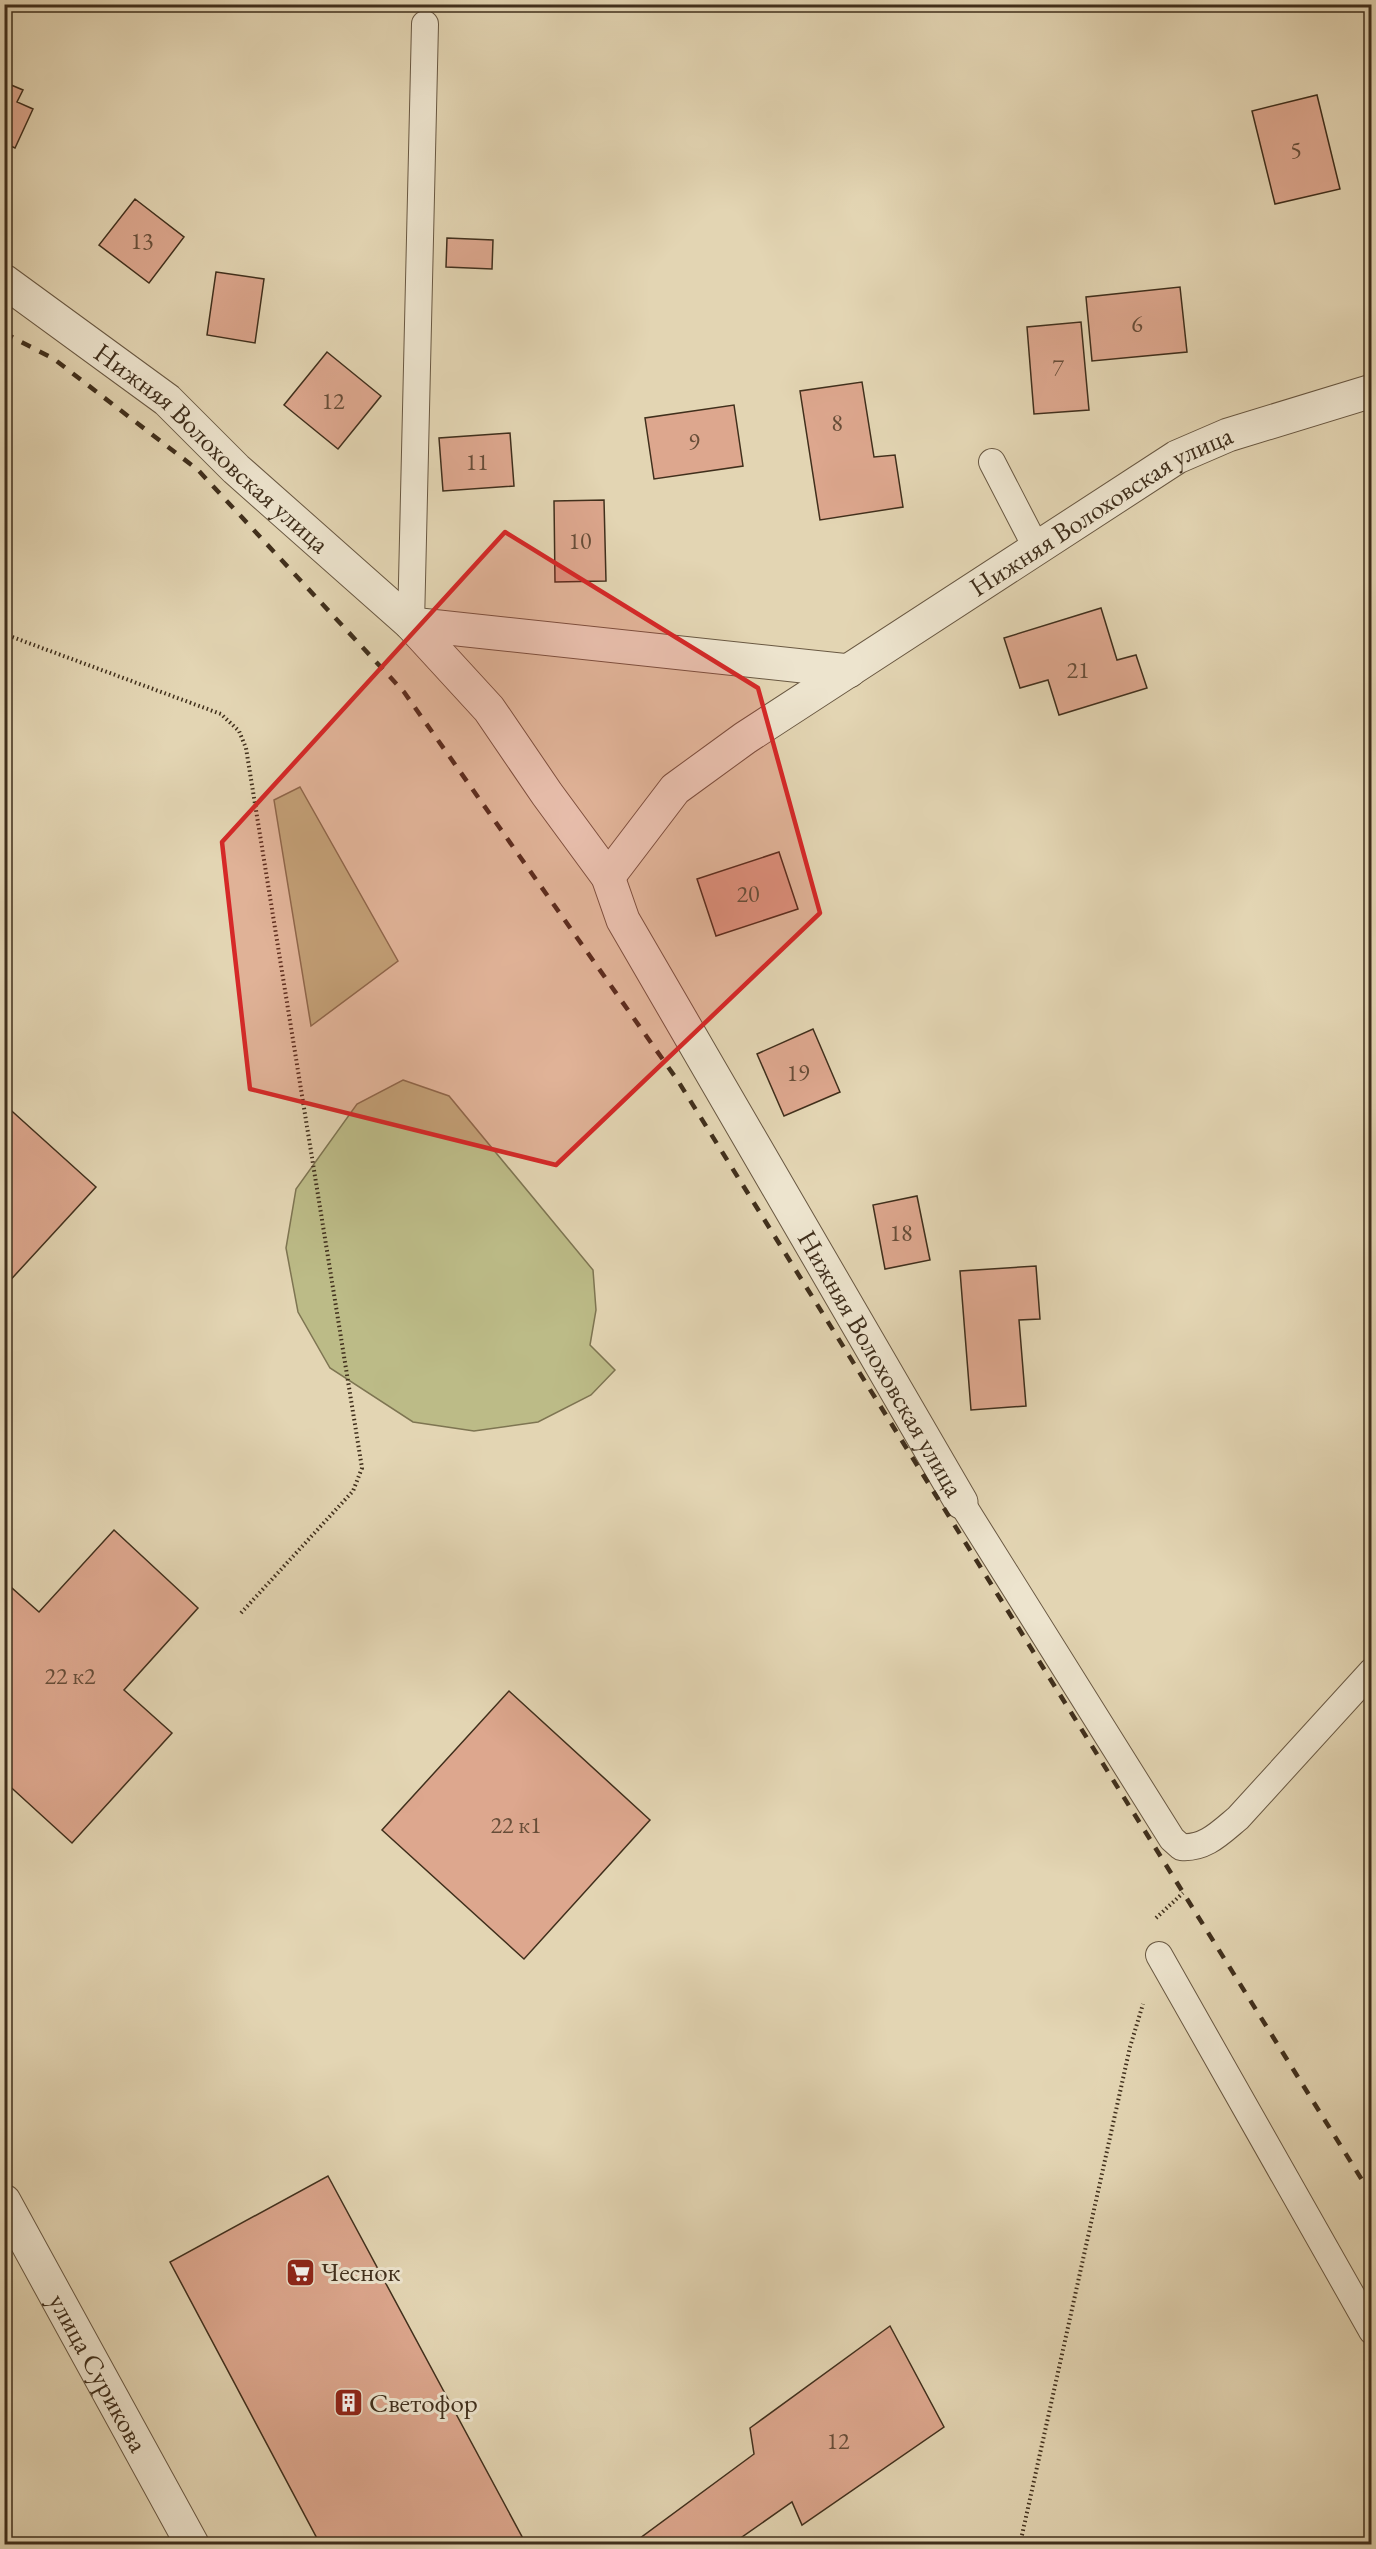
<svg xmlns="http://www.w3.org/2000/svg" width="1376" height="2549" viewBox="0 0 1376 2549" font-family="'EB Garamond',serif">
<style>
.green{fill:#bcbb87;stroke:#7e7552;stroke-width:1.5}
.building{fill:#dda78e;stroke:#402f1c;stroke-width:1.5}
.lines{fill:none;stroke-linecap:round;stroke-linejoin:round}
.lane-casing{stroke:#695842;stroke-width:28}
.street-casing{stroke:#695842;stroke-width:35}
.path{stroke:#402f1c;stroke-width:4;stroke-dasharray:1.5 3;stroke-linecap:butt}
.lane{stroke:#ede4ce;stroke-width:26}
.street{stroke:#ede4ce;stroke-width:33}
.rail{stroke:#402f1c;stroke-width:4.5;stroke-dasharray:10 10;stroke-linecap:butt}
.marked{fill:#d62828;fill-opacity:0.2;stroke:#d62828;stroke-width:4.5;stroke-linejoin:round}
.labels{text-anchor:middle;stroke-width:6;stroke-linejoin:round;paint-order:stroke}
.number-label{font-size:24px;fill:#674d38}
.street-label{font-size:27px;fill:#402f1c;stroke:#ede4ce}
.poi-label{font-size:27px;fill:#402f1c;stroke:#ede4ce;text-anchor:start}
</style>
<rect width="100%" height="100%" fill="#e3d5b3"/>
<filter id="stains"><feTurbulence type="fractalNoise" baseFrequency=".00333" numOctaves="4"/><feColorMatrix values="0 0 0 0 .2 0 0 0 0 .09 0 0 0 0 .02 0 0 0 .5 -.17"/></filter>
<radialGradient id="worn" r=".72"><stop offset=".6" stop-color="#630" stop-opacity="0"/><stop offset="1" stop-color="#630" stop-opacity=".3"/></radialGradient>
<path class="green" d="M300,787L398,961L311,1026L274,800Z
M403,1080L449,1096L593,1270L596,1310L590,1345L615,1370L591,1395L538,1422L474,1431L413,1422L330,1368L298,1312L286,1248L296,1189L357,1104Z"/>
<path class="building" d="M4,82L23,90L17,102L33,109L15,148L4,143Z
M1317,95L1340,189L1275,204L1252,111Z
M135,199L184,237L149,283L99,245Z
M447,238L493,240L492,269L446,267Z
M216,272L264,279L255,343L207,335Z
M1180,287L1187,352L1092,361L1086,297Z
M1081,322L1089,410L1034,414L1027,327Z
M327,352L381,396L338,449L284,405Z
M862,382L874,457L895,455L903,507L820,520L800,391Z
M734,405L743,466L654,479L645,418Z
M510,433L514,486L443,491L439,438Z
M604,500L606,581L555,582L554,501Z
M1101,608L1117,660L1136,655L1147,688L1059,715L1048,680L1020,688L1004,638Z
M779,852L798,909L716,936L697,879Z
M813,1029L840,1092L784,1116L757,1054Z
M4,1104L96,1187L4,1287Z
M917,1196L930,1260L885,1269L873,1205Z
M1036,1266L1040,1319L1019,1320L1026,1406L971,1410L960,1271Z
M114,1530L198,1608L124,1690L172,1733L72,1843L4,1781V1581L39,1612Z
M509,1691L650,1820L524,1959L382,1830Z
M328,2176L526,2544H320L170,2262Z
M890,2326L944,2427L802,2525L792,2502L732,2544H632L754,2454L750,2428Z"/>
<g class="lines">
<defs>
<path id="lane" d="M992,462L1037,549
M411,624L425,24
M961,1502L1172,1839L1181,1847C1205,1849 1220,1833 1238,1818L1372,1671
M1159,1955L1372,2331"/>
<g id="street">
<path id="s1" d="M4,281L167,400L236,469L411,624L489,709L547,794L608,877L623,920L961,1502"/>
<path d="M411,624L849,671"/>
<path id="s2" d="M608,877L675,789L745,738L1177,457L1228,435L1372,391"/>
<path id="s3" d="M4,2201L192,2544"/>
</g>
</defs>
<use href="#lane" class="lane-casing"/>
<use href="#street" class="street-casing"/>
<path class="path" d="M4,634L221,714L239,731L246,748L362,1468L353,1491L241,1613
M1156,1918L1183,1893
M1020,2544L1130,2047L1143,2004"/>
<use href="#lane" class="lane"/>
<use href="#street" class="street"/>
<path class="rail" d="M4,333L54,359L198,470L404,692L678,1081L1372,2196"/>
</g>
<path class="marked" d="M505,532L758,688L820,913L556,1165L250,1089L222,842Z"/>
<defs>
<symbol id="supermarket-square" viewBox="-11 -11 22 22"><rect x="-9" y="-9" width="18" height="18" rx="4" fill="#8f2418" stroke="#ede4ce"/><path d="M-6-5.5h2.5l.6 2H6L4.5 2H-2.5L-4.4-4H-6ZM-1.5 3.2a1.3 1.3 0 1 0 .1 0ZM3 3.2a1.3 1.3 0 1 0 .1 0Z" fill="#fff"/></symbol>
<symbol id="building-square" viewBox="-11 -11 22 22"><rect x="-9" y="-9" width="18" height="18" rx="4" fill="#8f2418" stroke="#ede4ce"/><path d="M-4-6H4V6H1V3H-1V6H-4ZM-2.5-4.3h1.7v1.8h-1.7ZM.8-4.3h1.7v1.8H.8ZM-2.5-1h1.7V.8h-1.7ZM.8-1h1.7V.8H.8Z" fill="#fff"/></symbol>
</defs>
<g fill-rule="evenodd">
<use href="#supermarket-square" x="284" y="2256" width="33" height="33"/>
<use href="#building-square" x="332" y="2386" width="33" height="33"/>
</g>
<g class="labels">
<g class="number-label">
<text x="1296" y="158">5</text>
<text x="142" y="249">13</text>
<text x="1137" y="332">6</text>
<text x="1058" y="376">7</text>
<text x="333" y="409">12</text>
<text x="837" y="431">8</text>
<text x="694" y="450">9</text>
<text x="477" y="470">11</text>
<text x="580" y="549">10</text>
<text x="1078" y="678">21</text>
<text x="748" y="902">20</text>
<text x="798" y="1081">19</text>
<text x="901" y="1241">18</text>
<text x="70" y="1684">22 к2</text>
<text x="516" y="1833">22 к1</text>
<text x="838" y="2449">12</text>
</g>
<g class="street-label">
<text dy="9" stroke="none"><textPath href="#s1" startOffset="267">Нижняя Волоховская улица</textPath></text>
<text dy="9" stroke="none"><textPath href="#s2" startOffset="620">Нижняя Волоховская улица</textPath></text>
<text dy="9" stroke="none"><textPath href="#s1" startOffset="1413">Нижняя Волоховская улица</textPath></text>
<text dy="9" stroke="none"><textPath href="#s3" startOffset="196">улица Сурикова</textPath></text>
</g>
<g class="poi-label">
<text x="321" y="2281">Чеснок</text>
<text x="369" y="2412">Светофор</text>
</g>
</g>
<rect width="1376" height="2549" fill="none" stroke="#e3d5b3" stroke-width="24"/>
<rect x="6" y="6" width="1364" height="2537" fill="none" stroke="#402f1c" stroke-width="3"/>
<rect x="12" y="12" width="1352" height="2525" fill="none" stroke="#402f1c" stroke-width="1.5"/>
<rect width="100%" height="100%" filter="url(#stains)"/>
<rect width="100%" height="100%" fill="url(#worn)"/>
</svg>
